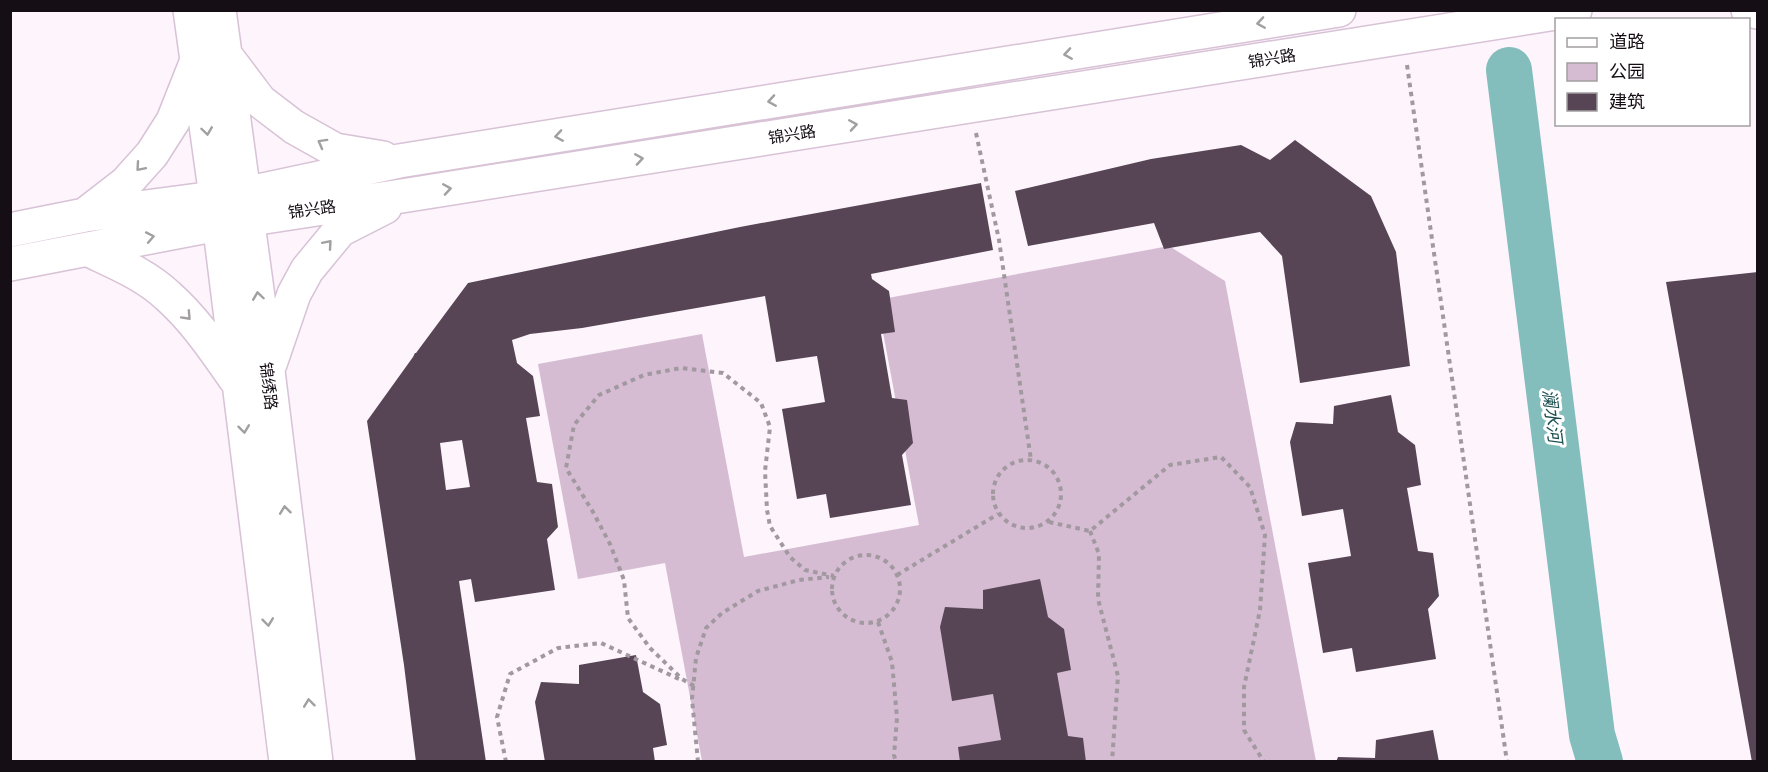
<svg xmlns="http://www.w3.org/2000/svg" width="1768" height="772" viewBox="0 0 1768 772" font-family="Literata,'Noto Sans SC',serif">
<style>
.green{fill:#d5bcd2}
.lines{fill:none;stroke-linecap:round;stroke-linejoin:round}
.river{stroke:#83bdbc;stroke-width:46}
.building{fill:#574556;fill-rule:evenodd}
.tertiary-casing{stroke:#d8c2d6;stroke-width:36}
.path{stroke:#a198a0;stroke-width:4;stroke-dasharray:4.5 4.5;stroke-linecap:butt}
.tertiary{stroke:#fff;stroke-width:33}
.oneway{stroke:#a29fa1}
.labels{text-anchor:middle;stroke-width:6;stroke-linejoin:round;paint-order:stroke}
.street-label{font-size:16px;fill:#160e15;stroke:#fff}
.water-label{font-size:18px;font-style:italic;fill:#1c5050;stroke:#fff}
</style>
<rect width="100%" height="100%" fill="#fdf4fc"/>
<path class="green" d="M1169,246L1225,281L1316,761H702L665,563L578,579L538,364L702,334L744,557L919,525L877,300Z"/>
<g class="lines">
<path class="river" d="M1509,70L1592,735L1600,762"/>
</g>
<path class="building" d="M1295,140L1371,196L1396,252L1410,366L1300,383L1282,256L1260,232L1164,249L1154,223L1028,246L1015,191L1151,159L1241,145L1270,160Z
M981,183L993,250L871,274L872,279L889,291L895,332L881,334L892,398L907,400L913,443L902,455L911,505L830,518L826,494L797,499L782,409L825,402L817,356L776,362L765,296L582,328L530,334L512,340L517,363L533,376L540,416L526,418L537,482L552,484L558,527L547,539L555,590L475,602L471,579L459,581L486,762H416L404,665L367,421L413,357L415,353H416L468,283L740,227ZM462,440L470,487L446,490L440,443Z
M1758,272V762H1752L1666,282Z
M1391,395L1398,432L1415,445L1421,485L1407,488L1418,551L1433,553L1439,596L1428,609L1436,659L1356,672L1352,648L1323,653L1308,563L1351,556L1343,509L1302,516L1290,442L1296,422L1333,424L1334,406Z
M1040,579L1048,617L1064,629L1071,670L1057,673L1068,736L1083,738L1086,762H960L958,747L1001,740L993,694L952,701L940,627L945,607L983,609V590Z
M636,655L643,692L660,704L667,745L653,748L655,762H545L535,702L541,682L579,684V665Z
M1433,730L1439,762H1336L1338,757L1375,758L1376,740Z"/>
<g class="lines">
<defs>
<path id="tertiary" d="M190,10L216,197L286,762
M219,10L268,371L316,762
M1748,10L1758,12
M226,56L260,101L294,127L335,150L383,158
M86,214L126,183L152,154L173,121L196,63
M10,230L85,215L244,194L399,161L1339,10
M87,249C114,262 145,274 168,296C195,320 215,350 236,380
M10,264L218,224L408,195L1575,10
M270,364L294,294L307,270L340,230L385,207"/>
</defs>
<use href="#tertiary" class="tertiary-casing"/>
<path class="path" d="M1407,65L1507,762
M976,133L999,240L1031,460
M993 494a34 34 0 1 1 68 0a34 34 0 1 1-68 0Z
M1049,522L1090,531L1170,465L1221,457L1250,487L1265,535L1260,610L1244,687V730L1264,762
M1090,531L1099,554L1098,599L1118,676L1112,762
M832 589a34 34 0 1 1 68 0a34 34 0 1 1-68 0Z
M897,575L998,514
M878,622L892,662L897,718L894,755L896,762
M694,686L682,679L650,648L628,618L624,580L610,544L593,512L566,468L574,425L599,395L644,375L681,368L723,373L761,403L770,427L765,471L767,510L770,526L790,557L805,570L834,576
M506,762L497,717L510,674L558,648L601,643L679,679
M698,762L692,699L696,658L706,628L722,613L758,591L799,580L829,577"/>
<use href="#tertiary" class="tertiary"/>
</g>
<defs><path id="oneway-chevron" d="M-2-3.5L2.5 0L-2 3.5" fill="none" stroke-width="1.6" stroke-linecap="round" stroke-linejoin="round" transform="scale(1.5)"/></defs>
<g class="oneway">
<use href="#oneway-chevron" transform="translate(1261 23) rotate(171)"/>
<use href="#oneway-chevron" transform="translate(1068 54) rotate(171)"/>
<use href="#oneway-chevron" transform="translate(772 101) rotate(171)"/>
<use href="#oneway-chevron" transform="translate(853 125) rotate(-9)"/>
<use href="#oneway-chevron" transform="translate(207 131) rotate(82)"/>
<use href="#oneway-chevron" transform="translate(559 136) rotate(171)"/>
<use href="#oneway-chevron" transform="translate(322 143) rotate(-151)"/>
<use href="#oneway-chevron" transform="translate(639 159) rotate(-9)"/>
<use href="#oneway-chevron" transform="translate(140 167) rotate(131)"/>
<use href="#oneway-chevron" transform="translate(447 189) rotate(-9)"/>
<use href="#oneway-chevron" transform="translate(150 237) rotate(-11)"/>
<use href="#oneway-chevron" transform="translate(328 244) rotate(-49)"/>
<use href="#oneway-chevron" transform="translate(258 296) rotate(-98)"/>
<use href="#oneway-chevron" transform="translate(187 316) rotate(47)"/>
<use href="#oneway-chevron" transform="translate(244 429) rotate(83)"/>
<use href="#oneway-chevron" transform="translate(285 510) rotate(-97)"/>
<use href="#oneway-chevron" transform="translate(268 622) rotate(83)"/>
<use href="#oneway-chevron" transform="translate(309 703) rotate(-97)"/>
</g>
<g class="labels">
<g class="street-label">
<text transform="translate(1272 58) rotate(-9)" y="6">锦兴路</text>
<text transform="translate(792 134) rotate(-9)" y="6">锦兴路</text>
<text transform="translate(312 209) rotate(-8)" y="6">锦兴路</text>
<text transform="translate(269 386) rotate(83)" y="6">锦绣路</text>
</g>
<g class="water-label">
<text transform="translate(1552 416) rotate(83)" y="6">澜水河</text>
</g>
</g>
<rect width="1768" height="772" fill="none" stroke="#160e15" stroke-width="24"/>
<rect x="1555" y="18" width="195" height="108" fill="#ffffff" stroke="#a29fa1" stroke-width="1.5"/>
<rect x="1567" y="38" width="30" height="9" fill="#ffffff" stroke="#a29fa1" stroke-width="1.5"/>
<text x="1609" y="48" font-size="18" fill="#160e15">道路</text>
<rect x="1567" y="63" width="30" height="18" fill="#d5bcd2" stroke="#a29fa1" stroke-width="1.5"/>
<text x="1609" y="78" font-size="18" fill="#160e15">公园</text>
<rect x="1567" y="93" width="30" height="18" fill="#574556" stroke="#a29fa1" stroke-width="1.5"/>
<text x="1609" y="108" font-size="18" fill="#160e15">建筑</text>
</svg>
